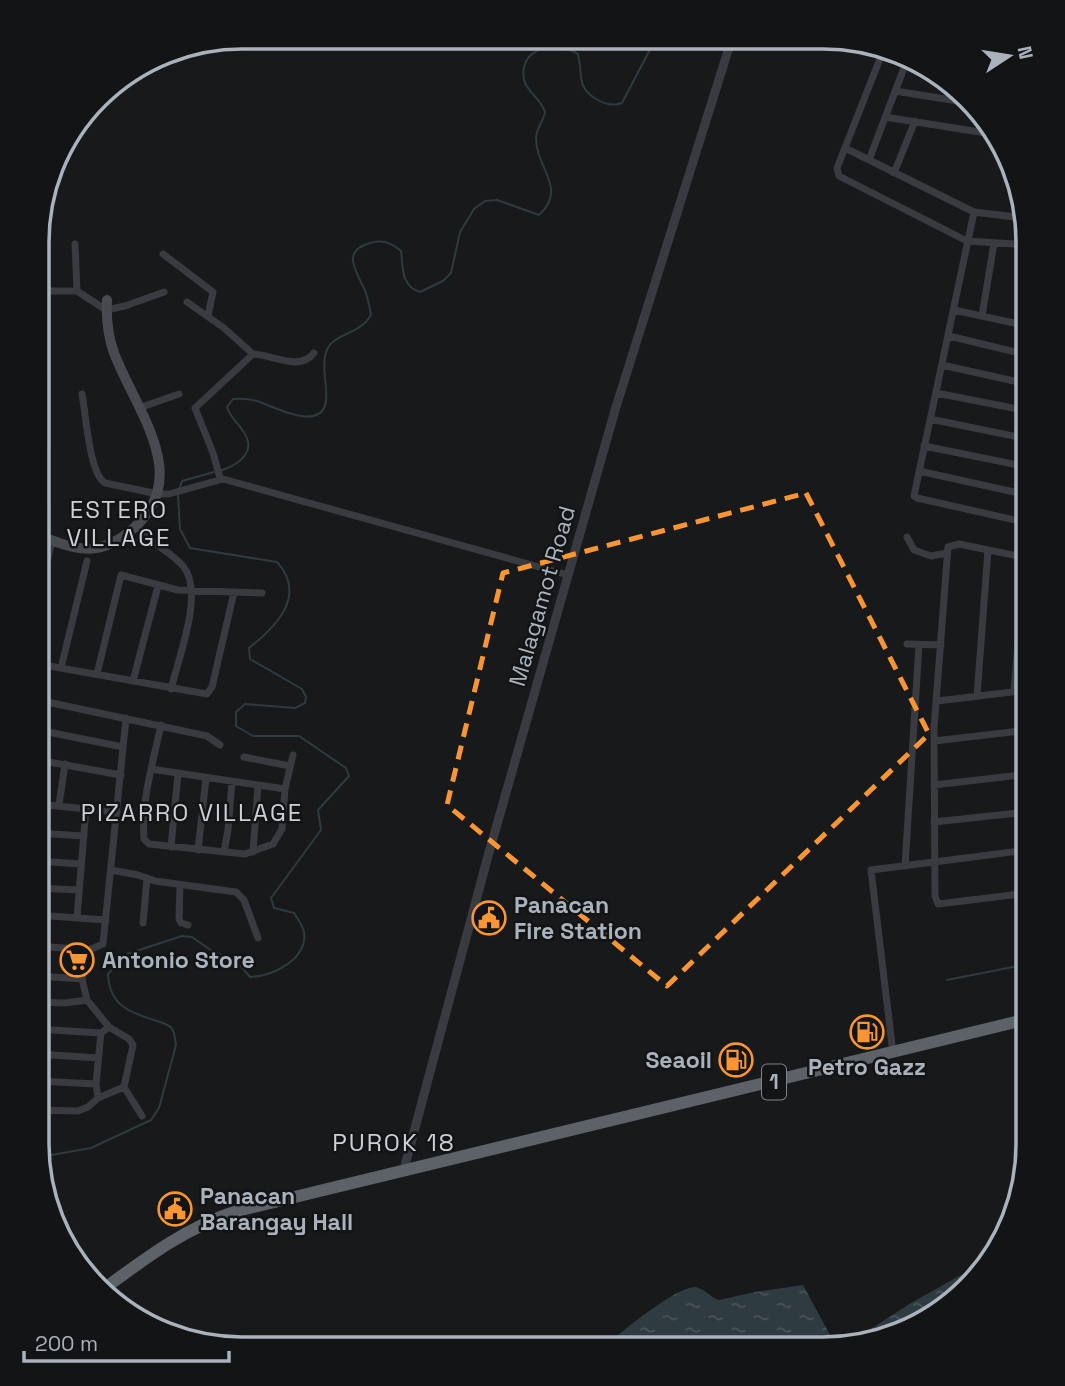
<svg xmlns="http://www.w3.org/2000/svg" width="1065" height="1386" viewBox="0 0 1065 1386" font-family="'Space Grotesk',sans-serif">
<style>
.water{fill:url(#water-ripples)}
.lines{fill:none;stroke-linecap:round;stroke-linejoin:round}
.stream{stroke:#2e3b40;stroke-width:2}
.minor{stroke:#393b40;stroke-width:7}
.tertiary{stroke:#393b40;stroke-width:9}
.secondary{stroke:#474b50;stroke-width:10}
.trunk{stroke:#5d6268;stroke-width:12}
.marked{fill:none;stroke:#f99533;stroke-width:5;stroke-dasharray:14 9;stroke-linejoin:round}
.labels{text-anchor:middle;stroke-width:5;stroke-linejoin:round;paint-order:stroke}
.shield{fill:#131416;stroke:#7d838a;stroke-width:2}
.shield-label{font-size:21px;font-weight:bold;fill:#aab2bb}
.street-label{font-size:23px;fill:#aab2bb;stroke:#131416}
.poi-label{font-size:23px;font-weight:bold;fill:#aab2bb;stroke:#131416;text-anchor:start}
.neighbourhood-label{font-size:24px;letter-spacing:2px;fill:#ccd0d7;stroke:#131416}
.rim{fill:none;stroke:#aab2bb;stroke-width:3.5}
</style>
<defs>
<pattern id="water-ripples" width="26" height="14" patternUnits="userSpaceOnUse" patternTransform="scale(1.75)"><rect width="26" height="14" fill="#2e3b40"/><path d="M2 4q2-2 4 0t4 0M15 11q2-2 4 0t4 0" fill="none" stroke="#4a555a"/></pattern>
</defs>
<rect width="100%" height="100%" fill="#18191b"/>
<path class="water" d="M977,1266L980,1270L914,1328L849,1343L911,1303Z
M803,1285L836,1346L823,1349H601C618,1335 675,1287 695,1287C704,1288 711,1298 719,1300L755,1292Z"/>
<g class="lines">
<path class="stream" d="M220,471C238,465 258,452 243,431C237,422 230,417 227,407L233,399C243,398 251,399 260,402C276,408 322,432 326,401C328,385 321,368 326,352C333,332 359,336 371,315C370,308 368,300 366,293C358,273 339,252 370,243C382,239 392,243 401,251C403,267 401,287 420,292L443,281L451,273L460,232L474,209L485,201L497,200L539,215C568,188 536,169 536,138C536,129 544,120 545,112C541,99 527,92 524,80C518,46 557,41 578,54C580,62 580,69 581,77C582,95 606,109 622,103L656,38
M179,490L182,481L214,472
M947,980L1028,964
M40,1157L91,1148L151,1120L159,1108L176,1045C175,1040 175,1033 172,1029C169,1024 162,1023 157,1021C131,1013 109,1006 108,974L127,954L182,936L192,937L212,951L228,958L241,966L250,977C272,977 308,959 304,932C303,926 297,918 294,913L274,908L271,898L321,830L318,810L349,776L346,768L299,736H253L236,726V712L245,704L295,708L305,703L306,697L302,689L250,659L249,648C277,626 307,595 277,562L190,548L180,529L178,495"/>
<path class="minor" d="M883,51L837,168L839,176L967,241L1028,245
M906,64L927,68
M895,91L964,102
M885,117L992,134
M845,148L974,212L1023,218
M869,160L907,60
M894,173L915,121
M974,212L914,496L917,498L1028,523
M75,244L77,291
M163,254L213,292L208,316
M41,269L43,291
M38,291H77L106,310L125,306L164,292
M187,302L224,328L253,354
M954,310L1028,326
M982,316L994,243
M1027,326L1028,290
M949,336L1028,355
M942,365L1028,384
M936,393L1028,411
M82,394C86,414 89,473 105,483L158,494H169L223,479L568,575
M139,408L179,394
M930,419L1028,439
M924,446L1028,467
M38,448L40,446
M919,471L1028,495
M220,478L213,453L195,408L253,354C274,355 299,372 314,353
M137,526C149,543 169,550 183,566C205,592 178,659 171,689
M907,537L914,550L931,556L947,553
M38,600L52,541
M907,644L941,645
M38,664L207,694L212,687L234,592
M61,668L87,561
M97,674L121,575L178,590L262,593
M133,681L158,586
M1014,691L1025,557
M977,696L988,550
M38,700L207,736L220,745
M937,701L1028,690
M161,725C153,763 141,800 144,839L149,844L245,854L273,844L282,829L285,789L293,755
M38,730L123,747
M934,741L1028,730
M244,757L290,766
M38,760L121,775
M151,769L285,789
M934,785L1028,774
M37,804L117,812
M59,805L65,764
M934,822L1028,812
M37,833L84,836
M171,847L178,774
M198,850L206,778
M224,852L228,830L232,782
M253,852L258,786
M37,861L81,864
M905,866L919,645
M111,870L138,875L155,881L236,892L244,900L258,938
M180,885L179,919L181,923L188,925
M37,888L79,890
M1028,893L938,904L935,896L934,728L948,547L959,544L1028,558
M37,915L106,920
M77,917L86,809
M143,923L147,878
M37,946L89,950L103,944L126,718
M89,950L82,979L87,1000L109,1027L129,1039L133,1045L124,1087L142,1116
M37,976L82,979
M37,1002L65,1003L87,1000
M37,1029L101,1033
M893,1053L871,870L1028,850
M37,1054L98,1058
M37,1081L96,1084
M98,1098L96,1084L101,1033L109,1027
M37,1110L78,1111L88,1107L98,1098L124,1087
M37,1127L47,1111"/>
<path class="tertiary" d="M404,1169L488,856L616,407L732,38"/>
<path class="secondary" d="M38,535C73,549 96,558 128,533C196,480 137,413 114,353C108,336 106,318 107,300"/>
<path class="trunk" d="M105,1288C147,1257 187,1227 237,1211L1028,1019"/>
</g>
<path class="marked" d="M806,493L929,734L667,986L447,805L503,573Z"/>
<defs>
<symbol id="civic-ring" viewBox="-11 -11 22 22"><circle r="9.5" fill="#131416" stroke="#f99533" stroke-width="1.5"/><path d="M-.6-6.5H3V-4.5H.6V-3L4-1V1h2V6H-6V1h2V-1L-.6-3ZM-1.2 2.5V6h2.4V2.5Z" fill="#f99533"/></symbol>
<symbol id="supermarket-ring" viewBox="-11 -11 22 22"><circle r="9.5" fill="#131416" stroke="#f99533" stroke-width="1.5"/><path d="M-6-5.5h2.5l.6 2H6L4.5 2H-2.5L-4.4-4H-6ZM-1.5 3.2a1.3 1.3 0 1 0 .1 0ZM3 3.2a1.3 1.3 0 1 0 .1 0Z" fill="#f99533"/></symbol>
<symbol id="fuel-ring" viewBox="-11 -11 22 22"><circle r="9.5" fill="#131416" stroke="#f99533" stroke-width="1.5"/><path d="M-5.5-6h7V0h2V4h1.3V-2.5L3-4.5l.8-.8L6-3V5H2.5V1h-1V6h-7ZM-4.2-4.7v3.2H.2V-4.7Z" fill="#f99533"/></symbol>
</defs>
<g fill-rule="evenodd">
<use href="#civic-ring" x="470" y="899" width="38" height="38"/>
<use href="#supermarket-ring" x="58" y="941" width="38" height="38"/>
<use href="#fuel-ring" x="848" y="1013" width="38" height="38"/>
<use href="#fuel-ring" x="717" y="1041" width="38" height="38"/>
<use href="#civic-ring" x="156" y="1190" width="38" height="38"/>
</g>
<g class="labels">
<rect class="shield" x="762" y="1064.5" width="24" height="35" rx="5"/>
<g class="shield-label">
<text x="774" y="1089">1</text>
</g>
<g class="street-label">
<text transform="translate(542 596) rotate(-74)" y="8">Malagamot Road</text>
</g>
<g class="poi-label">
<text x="514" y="913">Panacan<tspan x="514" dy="26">Fire Station</tspan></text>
<text x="102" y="968">Antonio Store</text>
<text x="712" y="1068" text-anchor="end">Seaoil</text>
<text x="867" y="1075" text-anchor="middle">Petro Gazz</text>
<text x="200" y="1204">Panacan<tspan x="200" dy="26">Barangay Hall</tspan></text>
</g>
<g class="neighbourhood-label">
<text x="119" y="518">ESTERO<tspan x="119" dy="28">VILLAGE</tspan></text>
<text x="192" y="821">PIZARRO VILLAGE</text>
<text x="394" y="1151">PUROK 18</text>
</g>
</g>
<path d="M0 0H1065V1386H0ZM242 49H823A193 193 0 0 1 1016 242V1144A193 193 0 0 1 823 1337H242A193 193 0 0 1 49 1144V242A193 193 0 0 1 242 49Z" fill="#131416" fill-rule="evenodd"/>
<path class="rim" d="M242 49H823A193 193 0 0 1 1016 242V1144A193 193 0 0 1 823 1337H242A193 193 0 0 1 49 1144V242A193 193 0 0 1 242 49Z"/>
<g transform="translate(1009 56) rotate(78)" stroke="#131416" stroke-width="5" paint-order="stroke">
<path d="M0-5L12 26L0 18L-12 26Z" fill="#aab2bb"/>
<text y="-10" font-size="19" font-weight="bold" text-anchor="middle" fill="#aab2bb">N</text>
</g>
<path d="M24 1351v10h205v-10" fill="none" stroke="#aab2bb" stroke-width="3.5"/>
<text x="35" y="1351" font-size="21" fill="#aab2bb" stroke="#131416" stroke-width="5" paint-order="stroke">200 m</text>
</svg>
